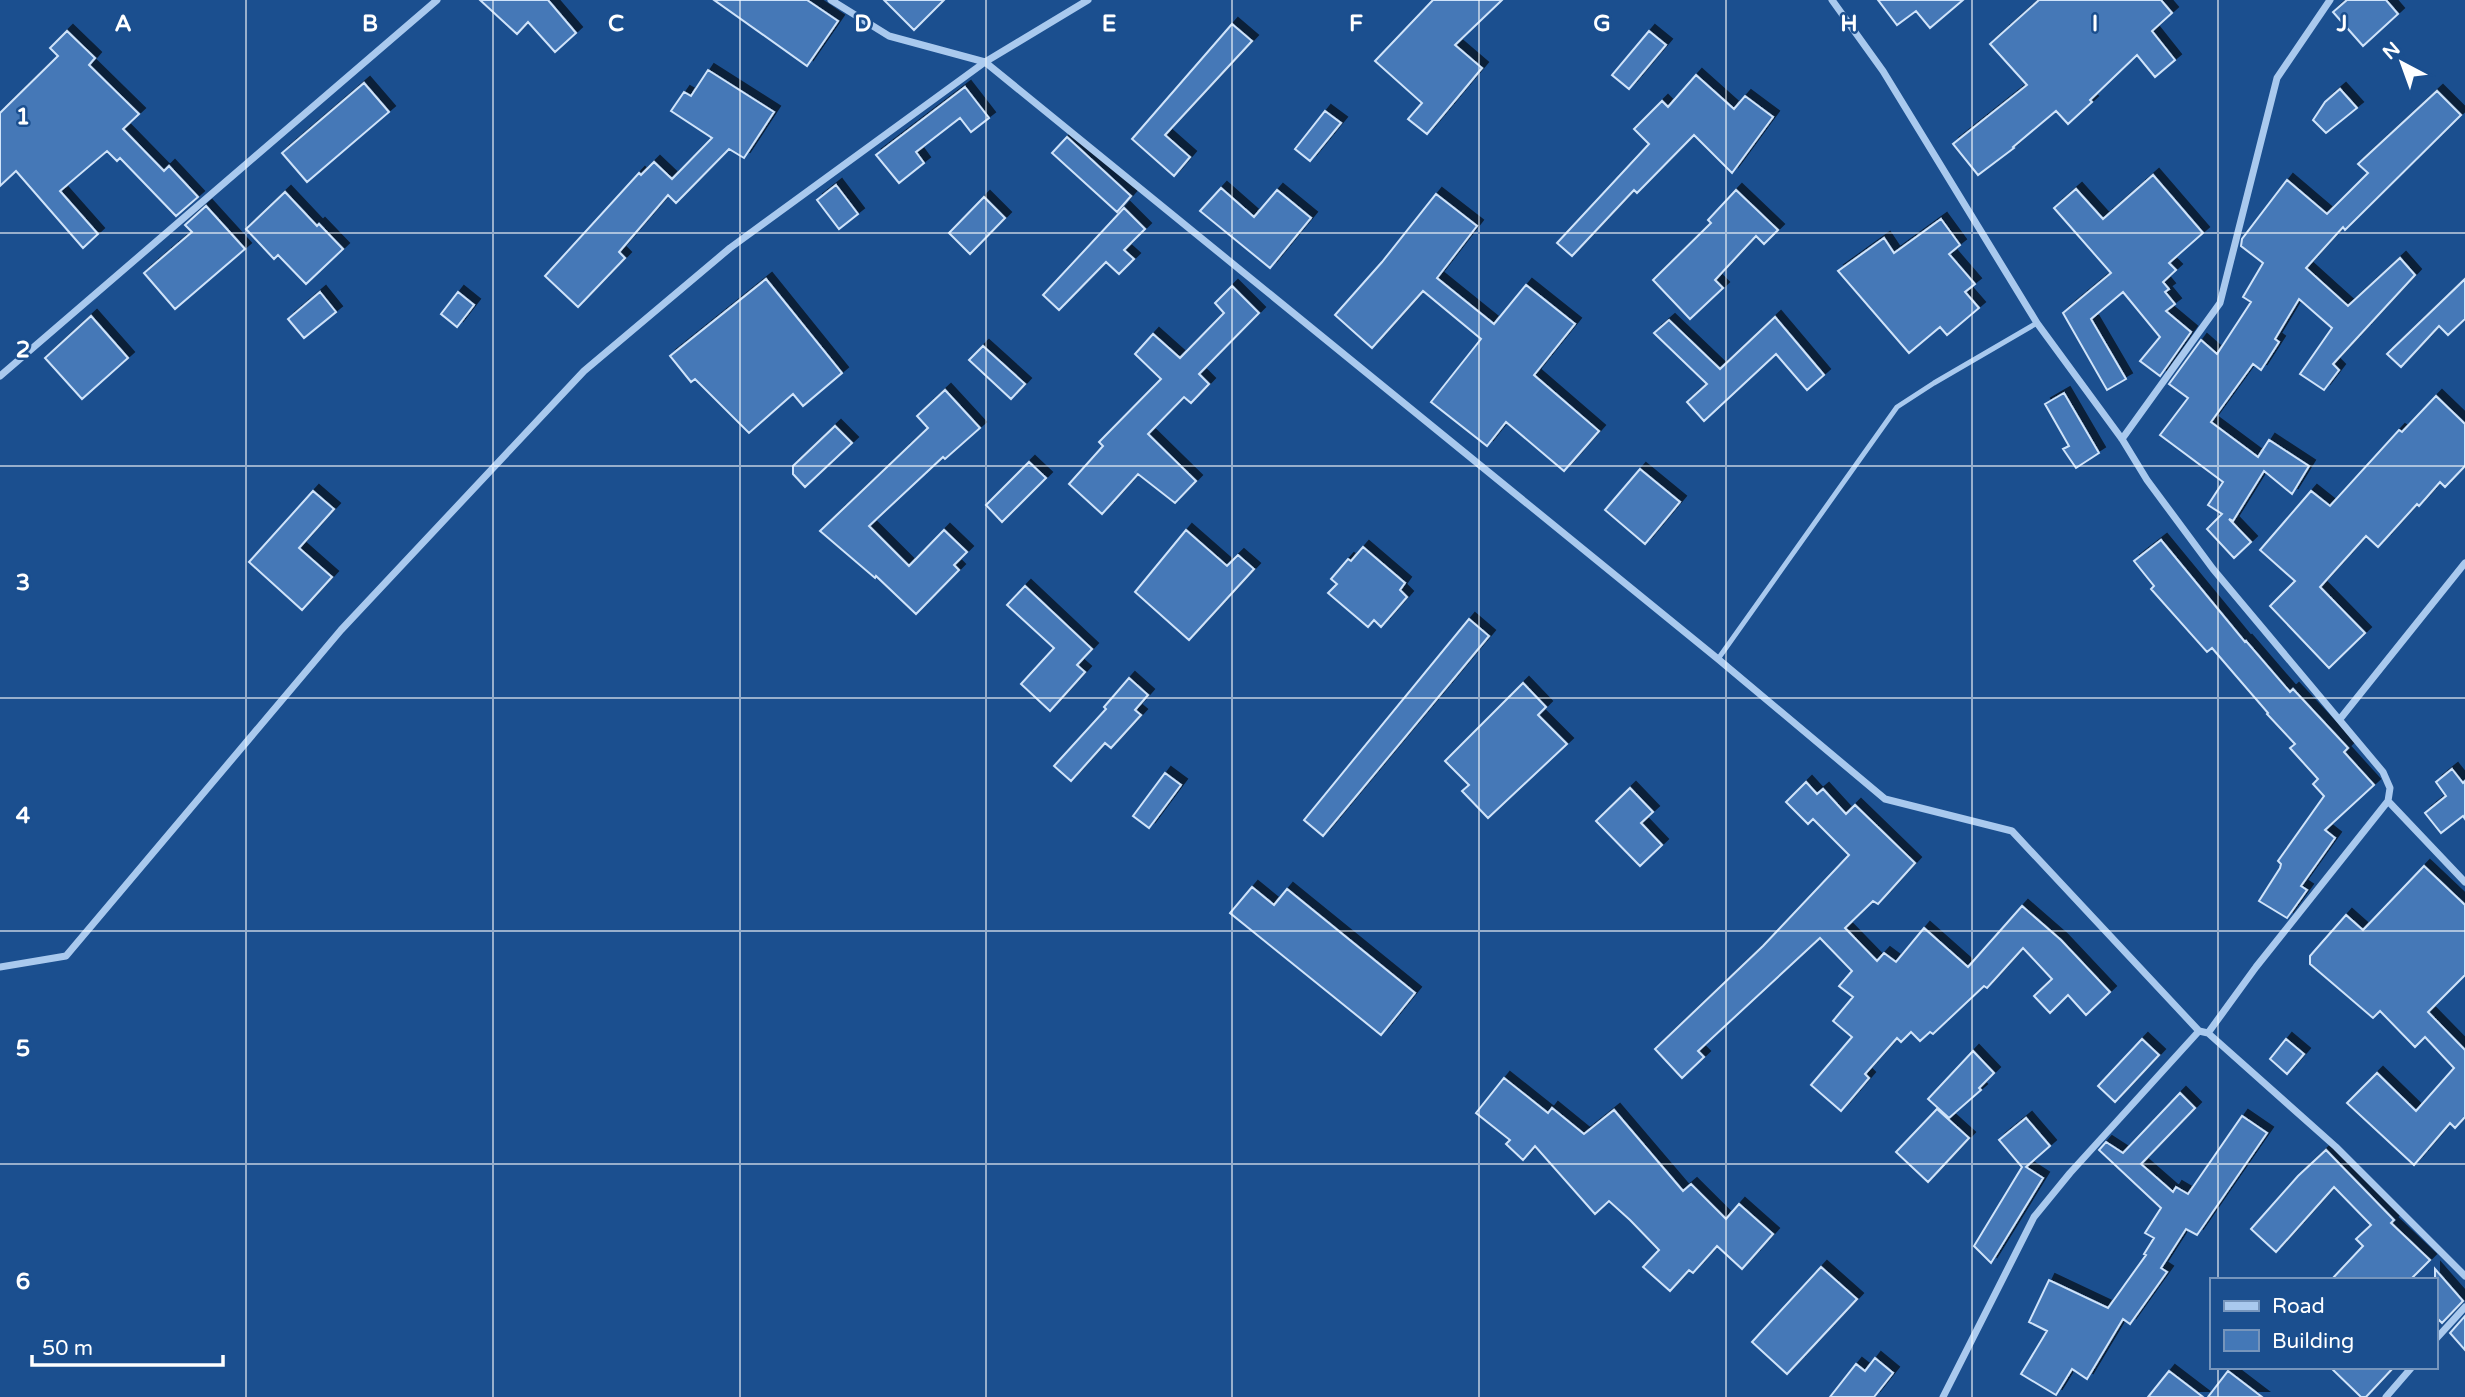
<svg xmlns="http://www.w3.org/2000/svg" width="2465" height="1397" viewBox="0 0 2465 1397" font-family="'Varela Round',sans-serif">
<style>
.building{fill:#4478b7;stroke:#cfe3fa;stroke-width:2;filter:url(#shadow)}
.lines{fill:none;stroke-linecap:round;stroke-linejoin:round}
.service{stroke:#a9c9ee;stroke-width:5}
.minor{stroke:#a9c9ee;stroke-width:7}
.grid{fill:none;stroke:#fff;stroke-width:2;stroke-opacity:0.55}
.grid-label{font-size:23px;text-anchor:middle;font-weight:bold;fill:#fff;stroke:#1b4f8f;stroke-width:5;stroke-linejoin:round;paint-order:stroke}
</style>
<defs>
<filter id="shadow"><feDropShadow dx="6" dy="-6" stdDeviation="0" flood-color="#0009"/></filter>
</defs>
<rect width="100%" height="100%" fill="#1b4f8f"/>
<path class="building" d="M480,0H548L576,33L555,52L528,22L517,34Z
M714,0H807L838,21L807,66Z
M884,0H944L914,30Z
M1433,0H1502L1455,45L1482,68L1427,134L1408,119L1422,103L1375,61Z
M1878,0H1963L1930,28L1916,11L1897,25Z
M2039,0H2161L2172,13L2152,31L2175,60L2155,77L2137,55L2090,100L2092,102L2068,124L2056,111L2013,147L2014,148L1978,175L1953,144L2027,85L1990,44Z
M2347,0H2386L2398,14L2363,46L2333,12Z
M1232,24L1252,41L1165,135L1190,157L1174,176L1132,139Z
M67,31L95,58L89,65L139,114L123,129L164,171L169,166L198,197L176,216L120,158L117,161L107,151L60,191L98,234L83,248L16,171L0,186V113L58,56L50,48Z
M1649,31L1666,45L1629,89L1612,75Z
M708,70L774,112L744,158L729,149L676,203L668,195L619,252L625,258L578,307L545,276L639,173L641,175L654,162L672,179L712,138L671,111L684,92L691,96Z
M1696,75L1734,109L1745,96L1773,117L1732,173L1694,135L1637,193L1634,190L1572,256L1557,243L1649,144L1634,129L1662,101L1668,107Z
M364,83L389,112L307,182L282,153Z
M965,87L989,118L971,132L960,118L916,152L924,163L899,183L876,155Z
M2340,89L2357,108L2326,133L2313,120L2325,102Z
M2437,91L2461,115L2345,230L2343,227L2306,268L2348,306L2400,258L2415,275L2333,364L2339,370L2324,390L2300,374L2332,328L2299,299L2275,339L2279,342L2261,370L2253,364L2211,422L2258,457L2269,440L2309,466L2292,494L2264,471L2233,521L2229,519L2251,542L2234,558L2207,529L2222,514L2208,505L2223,482L2160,435L2188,398L2169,384L2201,340L2217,354L2251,302L2243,297L2263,263L2241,246L2242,239L2287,180L2327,214L2368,173L2358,164Z
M1325,111L1341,123L1310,161L1295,149Z
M1067,137L1131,196L1117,212L1052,153Z
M2153,175L2203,233L2169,263L2176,270L2163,282L2169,289L2165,292L2175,304L2166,311L2191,332L2160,376L2140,361L2160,337L2123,292L2091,319L2126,379L2107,390L2063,313L2111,273L2054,208L2076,189L2103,219Z
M836,185L858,214L839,229L817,200Z
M1221,188L1254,217L1277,190L1311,218L1270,268L1200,211Z
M1736,190L1778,230L1764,244L1756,236L1715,280L1723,288L1690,319L1653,280L1711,223L1708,220Z
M285,192L317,226L319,224L343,249L306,284L278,255L274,259L246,229Z
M1436,194L1477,226L1437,278L1494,324L1526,285L1575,324L1534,375L1599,431L1564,471L1506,422L1487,446L1431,402L1481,339L1423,291L1372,348L1335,315L1382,262Z
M984,197L1005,218L970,254L949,233Z
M206,206L245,249L175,309L144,273L192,232L185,225Z
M1124,208L1145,229L1124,250L1134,259L1119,274L1106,262L1059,310L1043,295Z
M1941,219L1960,245L1949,254L1975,284L1965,292L1979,308L1947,335L1940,327L1909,353L1838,271L1884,238L1894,253Z
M766,279L842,373L803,406L793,394L749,433L695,379L691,382L670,356Z
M2465,279V319L2448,335L2439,326L2401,367L2387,354Z
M1232,286L1259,313L1199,374L1209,384L1191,403L1184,397L1148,434L1196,481L1175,503L1138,474L1102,514L1069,484L1103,446L1099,442L1161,379L1135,354L1153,334L1180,358L1224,313L1215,303Z
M320,292L336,312L304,338L288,319Z
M458,292L474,305L457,327L441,314Z
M91,316L128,358L82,399L45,358Z
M1775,317L1824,375L1807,390L1776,354L1704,421L1687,402L1707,384L1654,333L1669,320L1720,369Z
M983,346L1025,384L1011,399L969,360Z
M945,390L980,428L945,459L943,457L869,526L909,566L944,530L967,552L954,565L959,570L916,614L876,576L875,578L820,531L928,428L917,416Z
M2064,393L2099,453L2076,468L2063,449L2069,446L2045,404Z
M2436,396L2465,424V466L2445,487L2440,482L2419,506L2417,504L2378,547L2366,536L2320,587L2365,633L2329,668L2270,606L2295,581L2260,550L2311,491L2330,506L2399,430L2402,432Z
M835,426L852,443L805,487L793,474V466Z
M1029,462L1046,478L1002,522L986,505Z
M1640,469L1680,502L1645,544L1605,510Z
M313,491L334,509L299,548L332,577L302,610L249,562Z
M1186,530L1227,566L1238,555L1254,569L1189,640L1135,592Z
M2161,540L2245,642L2246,641L2290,692L2293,689L2348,748L2344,752L2374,785L2325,830L2335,838L2301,886L2307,890L2287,918L2259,901L2280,868L2281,864L2278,861L2324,796L2313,784L2318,779L2290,748L2295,744L2267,714L2268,713L2212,648L2207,652L2151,589L2154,586L2134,561Z
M1363,547L1405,583L1400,590L1407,597L1381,627L1374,620L1368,627L1328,593L1337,584L1331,579L1348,559L1351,561Z
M1025,586L1092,649L1077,665L1085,672L1050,711L1021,684L1054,648L1007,605Z
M1469,619L1489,636L1323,836L1304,820Z
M1129,678L1148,695L1135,710L1141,715L1111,748L1105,743L1071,781L1054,766L1106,709L1104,707Z
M1523,683L1546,707L1538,715L1567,744L1488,818L1462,791L1469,785L1445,761Z
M2452,769L2463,783L2465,781V819L2463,816L2441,833L2425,813L2446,796L2436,782Z
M1165,773L1181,785L1149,828L1133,816Z
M1806,782L1817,794L1823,789L1846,814L1855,805L1915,863L1878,904L1873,901L1845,928L1877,961L1884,953L1896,962L1924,928L1968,967L2022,906L2061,940L2110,992L2086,1015L2068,995L2050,1013L2034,996L2052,979L2023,948L1987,988L1984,986L1933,1034L1930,1032L1920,1041L1911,1032L1901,1042L1897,1038L1865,1074L1869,1078L1841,1111L1811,1085L1852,1037L1833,1021L1853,997L1839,986L1852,971L1820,938L1698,1051L1704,1057L1682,1078L1655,1049L1763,946L1849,855L1813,819L1808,824L1786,802Z
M1630,788L1653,812L1641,823L1662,845L1640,866L1596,821Z
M2424,866L2465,905V975L2428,1012L2465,1050V1117L2455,1128L2450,1123L2414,1165L2347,1103L2377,1073L2416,1111L2454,1068L2425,1037L2415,1047L2380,1011L2373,1018L2310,964V956L2346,915L2363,930Z
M1252,887L1274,905L1287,889L1415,993L1381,1035L1230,913Z
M2142,1039L2159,1055L2115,1102L2098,1086Z
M2286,1039L2304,1054L2287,1074L2270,1059Z
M1973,1051L1994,1073L1979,1088L1981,1090L1949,1118L1928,1099Z
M1504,1078L1548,1113L1552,1108L1584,1134L1614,1110L1683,1191L1691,1184L1726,1219L1739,1204L1773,1234L1742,1269L1717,1246L1693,1273L1689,1270L1670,1291L1643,1267L1659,1250L1630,1220L1609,1201L1595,1214L1535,1146L1523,1160L1506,1144L1510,1140L1476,1113Z
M2180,1093L2195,1108L2141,1164L2173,1192L2176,1187L2188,1194L2242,1116L2267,1133L2197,1235L2186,1229L2161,1268L2167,1272L2130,1324L2123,1319L2087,1379L2072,1369L2056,1395L2021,1374L2047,1331L2029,1322L2049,1280L2108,1308L2146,1255L2144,1254L2154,1238L2145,1233L2161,1208L2099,1150L2106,1142L2123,1153Z
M1937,1109L1969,1138L1928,1182L1896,1152Z
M2026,1118L2050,1146L2026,1167L2043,1178L1991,1263L1974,1246L2022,1167L1999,1140Z
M2326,1150L2394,1220L2391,1223L2430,1260L2410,1280H2331L2363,1246L2356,1239L2371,1225L2334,1187L2276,1252L2251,1229L2298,1176Z
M1821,1267L1857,1299L1787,1374L1752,1342Z
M2435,1269L2463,1301L2442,1323L2435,1316Z
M2465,1316V1350L2450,1333Z
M1875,1358L1893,1373L1874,1397H1830L1856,1364L1865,1371Z
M2330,1367H2394L2366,1397H2361Z
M2169,1371L2203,1397H2148Z
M2228,1371L2262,1397H2208Z"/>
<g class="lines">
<path class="service" d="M1718,659L1897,407L1934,383L2037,323"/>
<path class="minor" d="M831,0L889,36L985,62L1718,659L1885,799L2012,831L2199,1031
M1832,0L1883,71L2037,323L2122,439L2147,480L2213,569L2383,772L2390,788L2388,801L2256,967L2208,1033
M0,376L437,0
M2122,439L2220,303L2277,78L2330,0
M2340,719L2465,563
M2388,801L2465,882
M0,967L66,956L341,630L584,371L730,248L985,62L1088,0
M2435,1340L2465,1307
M1943,1397L2034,1217L2070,1173L2199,1031L2208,1033L2336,1147L2465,1276
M2386,1397L2412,1367"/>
</g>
<path class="grid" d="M246,0V1397M493,0V1397M740,0V1397M986,0V1397M1232,0V1397M1479,0V1397M1726,0V1397M1972,0V1397M2218,0V1280M0,233H2465M0,466H2465M0,698H2465M0,931H2465M0,1164H2465M2218,1367V1397"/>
<g class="grid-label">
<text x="123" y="31">A</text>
<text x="370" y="31">B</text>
<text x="616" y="31">C</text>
<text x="863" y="31">D</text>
<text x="1109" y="31">E</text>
<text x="1356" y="31">F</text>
<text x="1602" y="31">G</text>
<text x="1849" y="31">H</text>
<text x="2095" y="31">I</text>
<text x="2342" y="31">J</text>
<text x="23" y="124">1</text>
<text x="23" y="357">2</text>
<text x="23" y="590">3</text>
<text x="23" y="823">4</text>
<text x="23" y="1056">5</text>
<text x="23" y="1289">6</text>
</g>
<rect x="2210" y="1278" width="228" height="91" fill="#1b4f8f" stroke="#7695bc" stroke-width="2"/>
<rect x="2224" y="1301" width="35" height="10" fill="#a9c9ee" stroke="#7695bc" stroke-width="2"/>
<text x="2272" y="1313" font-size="21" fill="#ffffff">Road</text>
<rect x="2224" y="1330" width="35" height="21" fill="#4478b7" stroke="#7695bc" stroke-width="2"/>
<text x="2272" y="1348" font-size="21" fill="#ffffff">Building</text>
<g transform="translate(2402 63) rotate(319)" stroke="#1b4f8f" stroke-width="5" paint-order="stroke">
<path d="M0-5L12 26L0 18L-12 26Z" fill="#ffffff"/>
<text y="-10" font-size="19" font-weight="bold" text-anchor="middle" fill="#ffffff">N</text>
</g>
<path d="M32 1355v10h191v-10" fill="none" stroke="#ffffff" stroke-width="3.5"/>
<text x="42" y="1355" font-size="21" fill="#ffffff" stroke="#1b4f8f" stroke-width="5" paint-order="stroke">50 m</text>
</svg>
